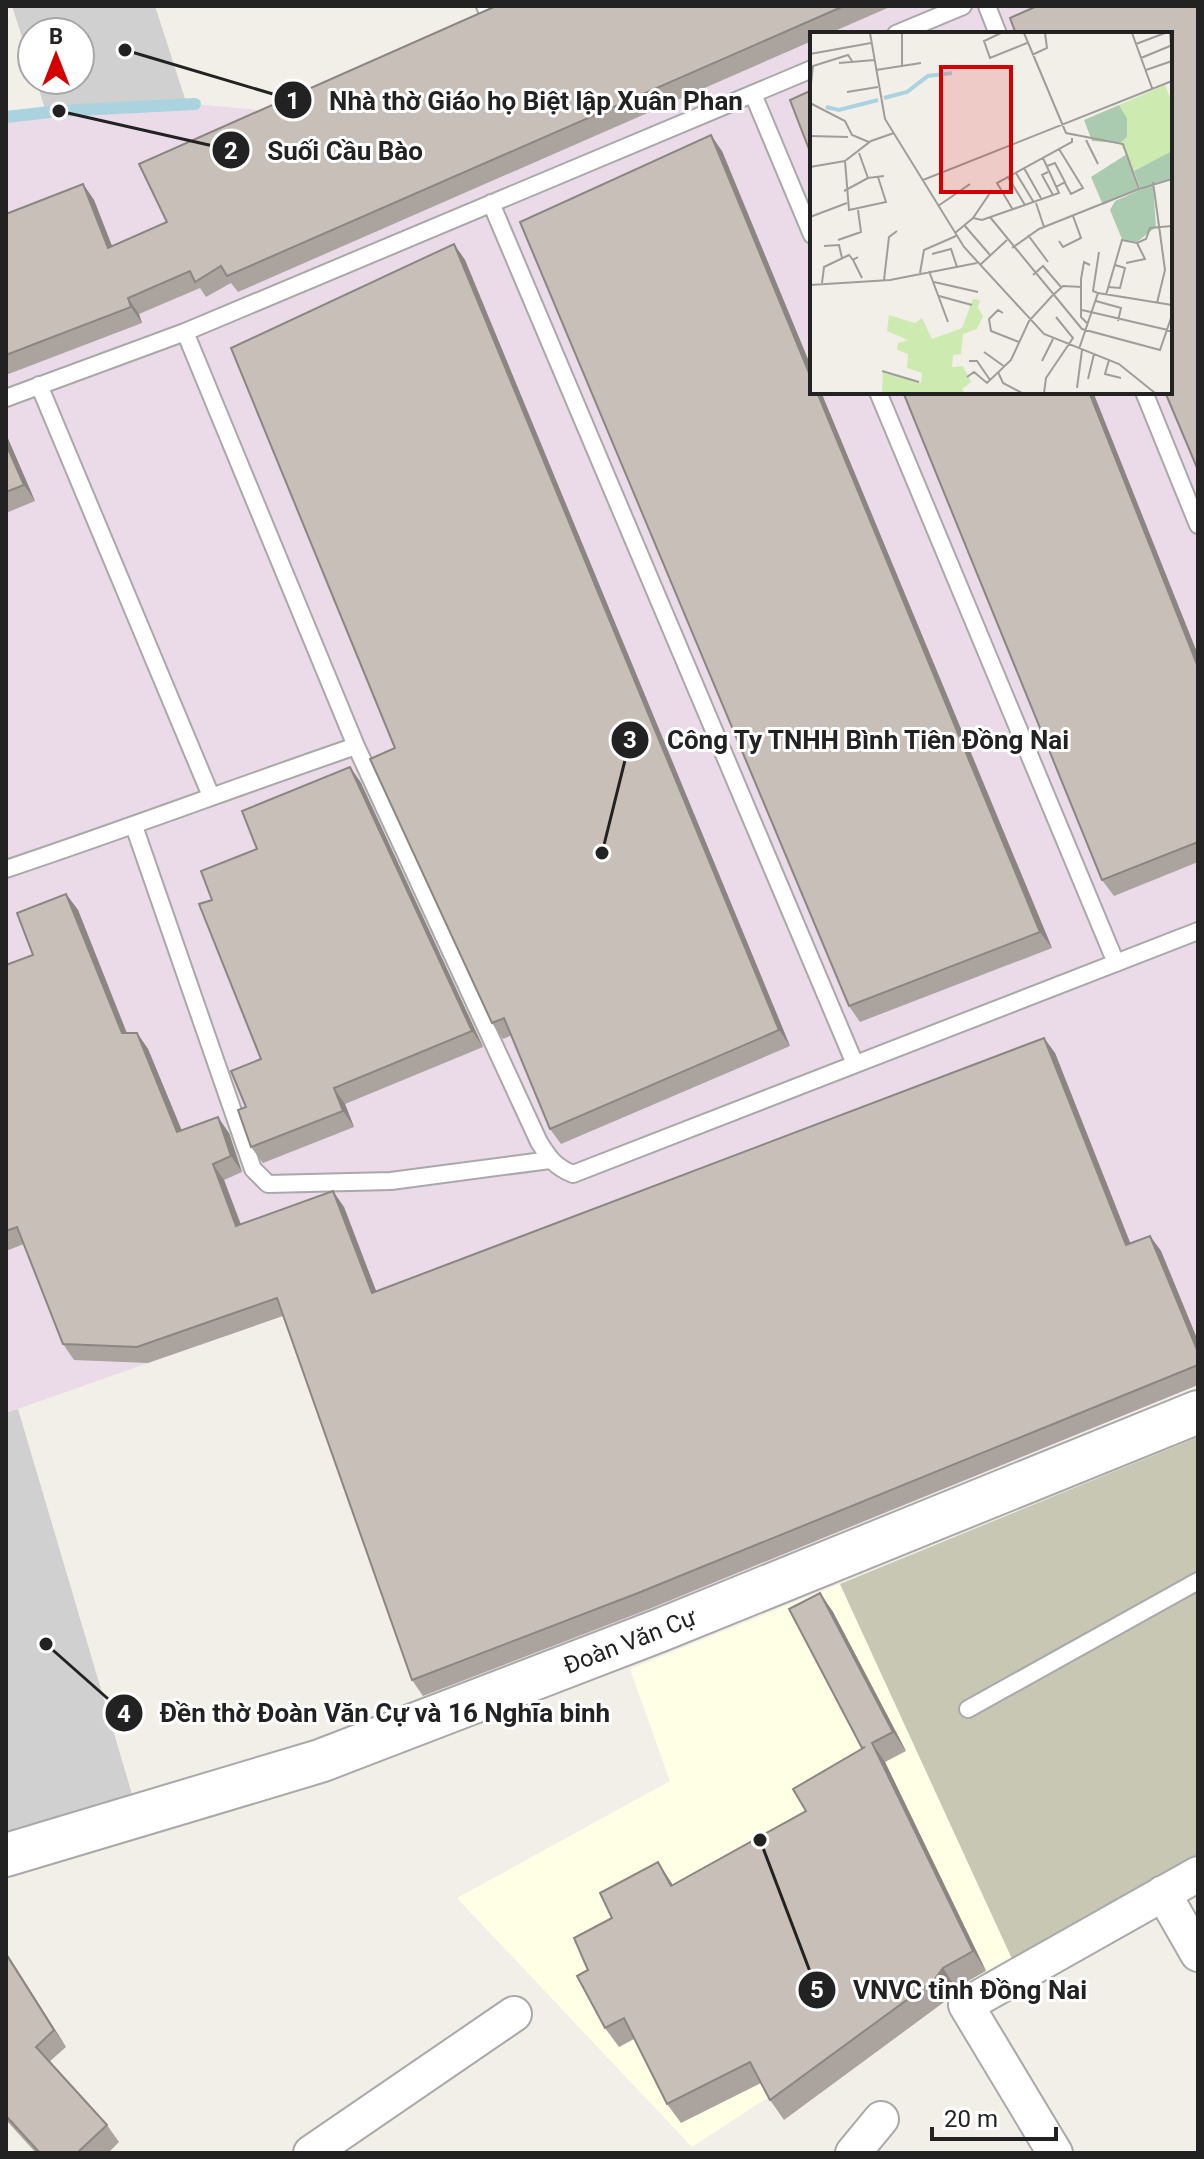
<svg xmlns="http://www.w3.org/2000/svg" width="1204" height="2159" viewBox="0 0 1204 2159" font-family="Roboto,sans-serif">
<style>
.industrial{fill:#ebdbe8;fill-rule:evenodd}
.education{fill:#ffffe5}
.religious{fill:#d0d0d0}
.construction{fill:#c7c7b4}
.lines{fill:none;stroke-linecap:round;stroke-linejoin:round}
.stream{stroke:#aad3df;stroke-width:12}
.service-casing{stroke:#a9a9a9;stroke-width:20}
.minor-casing{stroke:#a9a9a9;stroke-width:38}
.tertiary-casing{stroke:#a9a9a9;stroke-width:46}
.service{stroke:#fff;stroke-width:16}
.minor{stroke:#fff;stroke-width:34}
.tertiary{stroke:#fff;stroke-width:42}
.wall{fill:#aba49e}
.shaded-wall{fill:#8b8681}
.building{fill:#c7bfb8;stroke:#8b8681;stroke-width:2}
.labels{text-anchor:middle;stroke-width:6;stroke-linejoin:round;paint-order:stroke}
.street-label{font-size:24px;fill:#222;stroke:#fff}
.inset-river{fill:none;stroke:#aad3df;stroke-width:4}
.inset-road{fill:none;stroke:#9f9d99;stroke-width:2}
.view{fill:#d40000;fill-opacity:0.15;stroke:#d40000;stroke-width:4}
.inset-edge{fill:none;stroke:#222;stroke-width:4}
.leader{fill:none;stroke:#222;stroke-width:3}
.callout-dot{fill:#222;stroke:#fff;stroke-width:3}
.mark-label{font-size:24px;text-anchor:middle;font-weight:bold;fill:#fff}
.callout-label{font-size:26px;text-anchor:middle;font-weight:bold;fill:#222;stroke:#fff;stroke-width:6;stroke-linejoin:round;paint-order:stroke}
</style>
<rect width="100%" height="100%" fill="#f2efe9"/>
<path class="industrial" d="M543,6H1198V1385L646,1611L423,1696L288,1314L6,1413V117L59,111L195,104L299,114ZM812,34H1170V392H812Z"/>
<path class="education" d="M840,1584L1013,1961L957,1993L784,2120L770,2096L692,2147L457,1898L670,1781L630,1669Z"/>
<path class="religious" d="M12,6H155L187,105L46,112L36,80H80V32H32V68Z
M18,1409L132,1794L6,1831V1413Z"/>
<path class="construction" d="M1198,1437V1856L1013,1961L840,1584Z"/>
<g class="lines">
<path class="stream" d="M6,117L59,111L195,104"/>
<defs>
<path id="service" d="M485,6L489,15L510,6
M987,6L998,34
M896,34L963,6
M812,69L185,332L356,746L539,1142C549,1158 555,1167 573,1174L1198,931
M753,94L812,235
M491,203L855,1064
M39,385L211,796
M878,392L1116,963
M1144,392L1198,525
M6,398L185,332
M134,826L253,1169L268,1184L391,1181L550,1160
M6,869C123,830 239,786 356,746
M968,1709L1198,1581"/>
<path id="minor" d="M1163,1893L1198,1954
M311,2153L514,2014
M853,2153L881,2119
M1055,2153L966,2005L1198,1874"/>
<g id="tertiary">
<path id="s1" d="M6,1855L320,1761L658,1631L1198,1412"/>
</g>
</defs>
<use href="#service" class="service-casing"/>
<use href="#minor" class="minor-casing"/>
<use href="#tertiary" class="tertiary-casing"/>
<use href="#service" class="service"/>
<use href="#minor" class="minor"/>
<use href="#tertiary" class="tertiary"/>
</g>
<path class="wall" d="M496,6H892L828,34H812V41L238,292L231,283L206,297L200,288L139,314L142,323L6,375V214L83,184L94,200L112,246L167,222Z
M722,151L812,369V392H821L1052,948L860,1022L849,1006Z
M454,244L465,260L790,1046L561,1144L550,1129L512,1035L503,1039L492,1023L395,748Z
M1093,392L1198,655V862L1114,896L1102,880Z
M6,434L35,501L6,513Z
M350,767L361,783L483,1047L345,1104L354,1127L263,1163L251,1147L246,1107L261,1059L212,900L257,849Z
M66,894L78,910L127,1033H137L148,1049L182,1131L229,1133L242,1172L224,1180L241,1224L344,1207L376,1291L1044,1038L1055,1053L1130,1243L1150,1236L1161,1251L1198,1341V1385L649,1609L423,1696L412,1680L283,1316L148,1363L74,1360L63,1344L24,1244L6,1251V965L33,955Z
M820,1593L833,1612L906,1751L885,1762L986,1971L956,1988L947,2000L784,2120L770,2100L761,2083L681,2123L667,2104L634,2039L619,2047L605,2028L588,1970L673,1885L806,1811L862,1748Z
M6,1952L66,2047L49,2062L107,2125L119,2142L108,2153H36L6,2120Z"/>
<path class="shaded-wall" d="M711,135L722,151L812,369V380Z
M83,184L94,200L119,264L108,248Z
M454,244L465,260L790,1046L779,1030Z
M128,298L139,314L142,323L131,307Z
M817,392H821L1052,948L1040,932Z
M1089,392H1093L1198,655V667Z
M6,434L35,501L24,485L6,444Z
M350,767L361,783L483,1047L472,1031Z
M66,894L78,910L133,1049L122,1033Z
M137,1033L148,1049L189,1148L177,1132Z
M1044,1038L1055,1053L1137,1260L1126,1245Z
M334,1088L345,1104L354,1127L343,1111Z
M218,1117L229,1133L242,1172L231,1156Z
M213,1164L224,1180L247,1242L236,1226Z
M333,1191L344,1207L383,1309L372,1293Z
M1150,1236L1161,1251L1198,1341V1352Z
M820,1593L833,1612L906,1751L893,1732Z
M872,1743L885,1762L986,1971L973,1951Z
M658,1862L671,1882L684,1905L671,1886Z
M6,1952L66,2047L54,2030Z
M943,1968L956,1988L947,2000L934,1980Z"/>
<path class="building" d="M496,6H844L227,276L221,266L195,282L190,271L128,298L131,307L6,355V214L83,184L108,248L167,222L139,164Z
M1037,6H1198V470L1165,392H1170V34H1016L1010,18Z
M812,90V157L790,100Z
M711,135L812,380V392H817L1040,932L849,1006L520,222Z
M454,244L779,1030L550,1129L504,1018L492,1023L370,759L395,748L231,348Z
M903,392H1089L1198,667V842L1102,880Z
M6,444L24,485L6,492Z
M350,767L472,1031L334,1088L343,1111L251,1147L238,1110L246,1107L231,1071L261,1059L199,904L212,900L201,871L257,849L242,811Z
M66,894L122,1033H137L177,1132L218,1117L231,1156L213,1164L236,1226L333,1191L372,1293L1044,1038L1126,1245L1150,1236L1198,1352V1365L638,1593L412,1680L277,1298L137,1347L63,1344L17,1227L6,1231V965L33,955L17,913Z
M820,1593L893,1732L872,1743L973,1951L943,1968L934,1980L770,2100L750,2062L667,2104L624,2018L605,2028L577,1976L588,1970L574,1938L612,1918L600,1893L658,1862L671,1886L806,1811L793,1789L865,1747L862,1748L789,1609Z
M6,1954L54,2030L36,2047L107,2125L77,2153H40L6,2116Z"/>
<g class="labels">
<g class="street-label">
<text dy="8" stroke="none"><textPath href="#s1" startOffset="660">Đoàn Văn Cự</textPath></text>
</g>
</g>
<g transform="translate(810 32)">
<rect width="362" height="362" fill="#f2efe9"/>
<path d="M355,53L362,71V119L324,139L310,111L317,105V86L309,73ZM163,267L170,268L168,276L173,284L167,297L153,302L151,322L143,323L142,335L153,334L161,350L152,357L155,361H72L73,340L111,351L112,341L97,336L98,322L87,318L88,311L98,308L77,299L79,283L105,291L112,286L122,307L152,296Z" fill="#cdebb0"/>
<path d="M309,73L317,86V105L310,111L282,109L274,88ZM362,119V146L330,156L324,139ZM317,122L328,157L293,173L281,145ZM343,152L346,195L327,210L312,207L300,178L305,169Z" fill="#aacbaf"/>
<path class="inset-river" d="M74,66L97,60L118,44L142,41M16,75L29,78L68,68"/>
<path class="inset-road" d="M60,1L75,87L154,215L234,302L309,332L345,361M92,1V35M191,1L174,9L180,26L217,11M214,1L256,101L313,112L329,157L362,147M322,1L342,56M326,12L355,1M0,22L61,11M222,23L237,16L235,1M331,26L360,14M29,31L65,28M66,38L111,31M336,38L362,29L360,1M0,60L3,34L38,23L42,29M37,60L68,55M0,71L35,89L42,103L59,110M0,104L38,105M276,108L288,132M249,117L273,156L261,162L255,151M49,121L58,146L74,144M237,134L245,131L255,150L246,155M0,135L35,129M214,136L232,168M238,140L232,143L243,163M206,141L223,169M68,145L76,170L39,178L35,129L61,109L84,101M198,145L215,173M113,148L362,49M343,150L355,238L347,271M34,159L58,146M226,171L234,195M128,174L160,152M203,178L187,151L262,110V106M0,185L37,171M180,185L272,297L350,318L362,283M163,186L172,188L249,161L233,126M155,194L180,223M145,201L163,186L182,158M218,203L238,230M28,208L51,200L48,178M249,209L253,215L271,206L263,184M14,214L29,213L32,226M202,216L229,197L329,157M122,222L141,217L147,235M48,225L43,228L52,246M316,231L335,227L327,211M171,232L197,208M119,239L138,290M110,241L114,218L146,204M223,243L233,234L251,255M74,248L79,205L87,199M124,250L168,260M12,251L14,235L39,223L43,228M0,253L80,248L167,231M298,255L310,256L315,236L305,233M288,261L362,273M296,263L312,208L327,211L336,207L340,196L362,194M129,264L162,273M286,269L311,276L308,289M272,278L362,299M193,281L188,278L179,287L181,299L209,310M278,292L271,285V247L274,230L280,233M269,317L288,261L283,259L289,220M174,320L195,335M299,328L295,342L311,346M159,329H167L180,348M232,329L243,307M72,339L109,350M188,340L193,351L212,361M157,345L164,340L177,351L201,328L219,289L242,264L253,254L272,255M278,347L284,322M267,356L272,318M234,361L236,346L263,306L246,285"/>
<path class="view" d="M131,35H201V160H131Z"/>
<rect width="362" height="362" class="inset-edge"/>
</g>
<path class="leader" d="M125 50L293 100M59 111L231 150M602 853L630 740M46 1644L124 1713M760 1840L817 1990"/>
<g class="callout-dot">
<circle cx="125" cy="50" r="8"/>
<circle cx="59" cy="111" r="8"/>
<circle cx="602" cy="853" r="8"/>
<circle cx="46" cy="1644" r="8"/>
<circle cx="760" cy="1840" r="8"/>
<circle cx="293" cy="100" r="20"/>
<circle cx="231" cy="150" r="20"/>
<circle cx="630" cy="740" r="20"/>
<circle cx="124" cy="1713" r="20"/>
<circle cx="817" cy="1990" r="20"/>
</g>
<g class="mark-label">
<text x="293" y="109">1</text>
<text x="231" y="159">2</text>
<text x="630" y="748">3</text>
<text x="124" y="1722">4</text>
<text x="817" y="1998">5</text>
</g>
<g class="callout-label">
<text x="536" y="110">Nhà thờ Giáo họ Biệt lập Xuân Phan</text>
<text x="345" y="160">Suối Cầu Bào</text>
<text x="868" y="749">Công Ty TNHH Bình Tiên Đồng Nai</text>
<text x="385" y="1722">Đền thờ Đoàn Văn Cự và 16 Nghĩa binh</text>
<text x="970" y="1999">VNVC tỉnh Đồng Nai</text>
</g>
<rect width="1204" height="2159" fill="none" stroke="#222222" stroke-width="16"/>
<g transform="translate(56 56)"><circle r="38" fill="#ffffff" stroke="#a7a7a7" stroke-width="2"/>
<path d="M0-6L14 30L0 20L-14 30Z" fill="#d40000"/>
<text y="-12" font-size="22" font-weight="bold" text-anchor="middle" fill="#222222">B</text>
</g>
<path d="M932 2127v12h124v-12" fill="none" stroke="#222222" stroke-width="4"/>
<text x="944" y="2127" font-size="24" fill="#222222" stroke="#ffffff" stroke-width="6" paint-order="stroke">20 m</text>
</svg>
